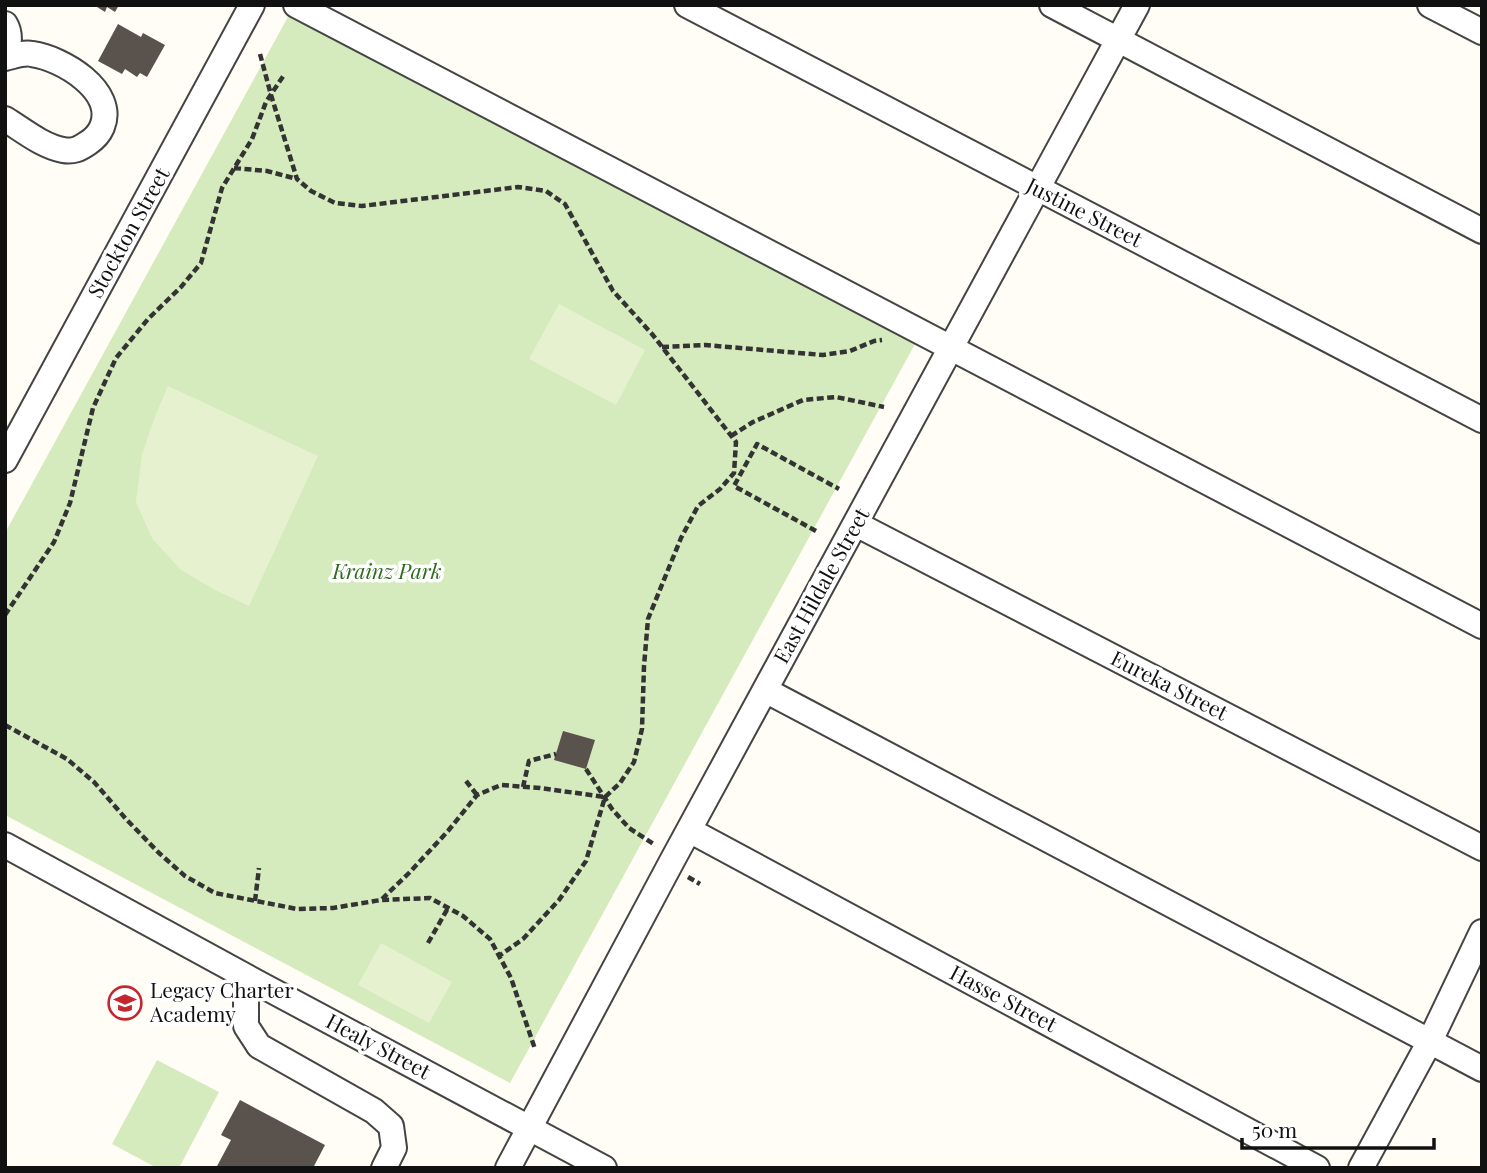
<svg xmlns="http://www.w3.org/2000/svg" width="1487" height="1173" viewBox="0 0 1487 1173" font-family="'Playfair Display',serif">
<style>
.green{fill:#d5ebbd}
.pitch{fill:#e6f2cf}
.building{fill:#5a524d}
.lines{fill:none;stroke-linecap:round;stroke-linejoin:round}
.minor-casing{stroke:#444;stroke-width:28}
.path{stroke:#333;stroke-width:4.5;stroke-dasharray:7 3.5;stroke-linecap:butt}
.minor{stroke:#fff;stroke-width:24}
.labels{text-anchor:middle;stroke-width:7;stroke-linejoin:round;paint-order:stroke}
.street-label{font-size:21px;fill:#111;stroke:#fff}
.park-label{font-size:21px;font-style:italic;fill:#2f6b1f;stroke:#fff}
.poi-label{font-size:21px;fill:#111;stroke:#fff;text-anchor:start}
</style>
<rect width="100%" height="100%" fill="#fffdf5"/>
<path class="green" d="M289,15L915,344L510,1083L5,815V533Z
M157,1060L219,1092L179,1168H157L112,1144Z"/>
<path class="pitch" d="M559,304L645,350L616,405L529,359Z
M168,386L318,456L249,606L215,590L181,570L152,538L136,502L142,455L154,419Z
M381,943L452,982L429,1023L358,985Z"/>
<path class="building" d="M94,5H119L115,12L107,7L105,12Z
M118,24L141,37L143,33L165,45L147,77L140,73L137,77L125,69L122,74L98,61Z
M563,731L595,740L586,769L554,760Z
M240,1100L325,1145L313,1168H306L303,1166L302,1168H216L231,1140L221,1135Z"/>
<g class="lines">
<defs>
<path id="minor" d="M296,5L1482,626
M687,5L1482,420
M1052,5L1482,231
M1430,5L1482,32
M5,24C11,34 9,46 5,56
M5,58C14,56 24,52 32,54C62,58 117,91 102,127C99,134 94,139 88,143C79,149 73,152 63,150C42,146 23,130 5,119
M5,460L252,5
M856,524L1482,848
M765,690L1482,1069
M689,830L1317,1168
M5,845L256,982L604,1168
M256,982L246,997V1026L259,1046L374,1111L391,1126L394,1148L384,1168
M508,1168L672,861L1137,5
M1361,1168L1430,1041L1482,932"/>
</defs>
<use href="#minor" class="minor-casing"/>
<path class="path" d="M260,54L271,95L297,179L311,191L335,203L362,206L518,187L546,191L565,204L613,291L652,334L736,442L734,473L720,489L698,506L681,538L648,619L644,666L642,729L634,762L620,783L605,797L586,861L559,900L523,939L499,956
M234,168L267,171L297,179
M662,347L705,345L823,355L850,351L874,341L882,340
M731,436L753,422L803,400L836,397L884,407
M816,531L734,486L757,444L839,489
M5,615L54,542L70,503L93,408L116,358L148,319L181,287L201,263L222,188L252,139L266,102L284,75
M5,725L67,759L94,782L126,819L159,853L185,876L215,893L297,909L333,908L381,900L430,898L463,916L490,939L511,978L535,1049
M586,769L612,809L629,828L655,845
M466,781L477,795
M523,787L529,761L556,754
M688,877L700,884
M382,899L409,873L448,831L477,795L501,785L540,788L605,797
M255,901L259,868
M428,943L448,908"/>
<use href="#minor" class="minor"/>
</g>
<defs>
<symbol id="school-ring" viewBox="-11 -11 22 22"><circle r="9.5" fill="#fff" stroke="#c4262e" stroke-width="1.5"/><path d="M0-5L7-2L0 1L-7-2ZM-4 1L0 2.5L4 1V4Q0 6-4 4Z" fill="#c4262e"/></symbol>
</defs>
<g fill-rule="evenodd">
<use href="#school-ring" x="106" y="984" width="38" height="38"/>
</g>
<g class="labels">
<g class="street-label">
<text transform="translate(1084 213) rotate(27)" y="7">Justine Street</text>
<text transform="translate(129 233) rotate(-61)" y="7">Stockton Street</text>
<text transform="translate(822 586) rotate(-61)" y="7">East Hildale Street</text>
<text transform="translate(1169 686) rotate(27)" y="7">Eureka Street</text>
<text transform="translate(1003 999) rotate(28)" y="7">Hasse Street</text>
<text transform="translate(378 1047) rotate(28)" y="7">Healy Street</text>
</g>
<g class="park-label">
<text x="387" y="579">Krainz Park</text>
</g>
<g class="poi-label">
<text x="150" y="998">Legacy Charter<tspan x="150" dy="24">Academy</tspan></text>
</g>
</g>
<rect width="1487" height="1173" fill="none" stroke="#111111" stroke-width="14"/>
<path d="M1242 1138v10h192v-10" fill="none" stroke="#111111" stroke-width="3.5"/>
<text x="1252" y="1138" font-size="21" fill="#111111" stroke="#ffffff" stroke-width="5" paint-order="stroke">50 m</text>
</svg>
